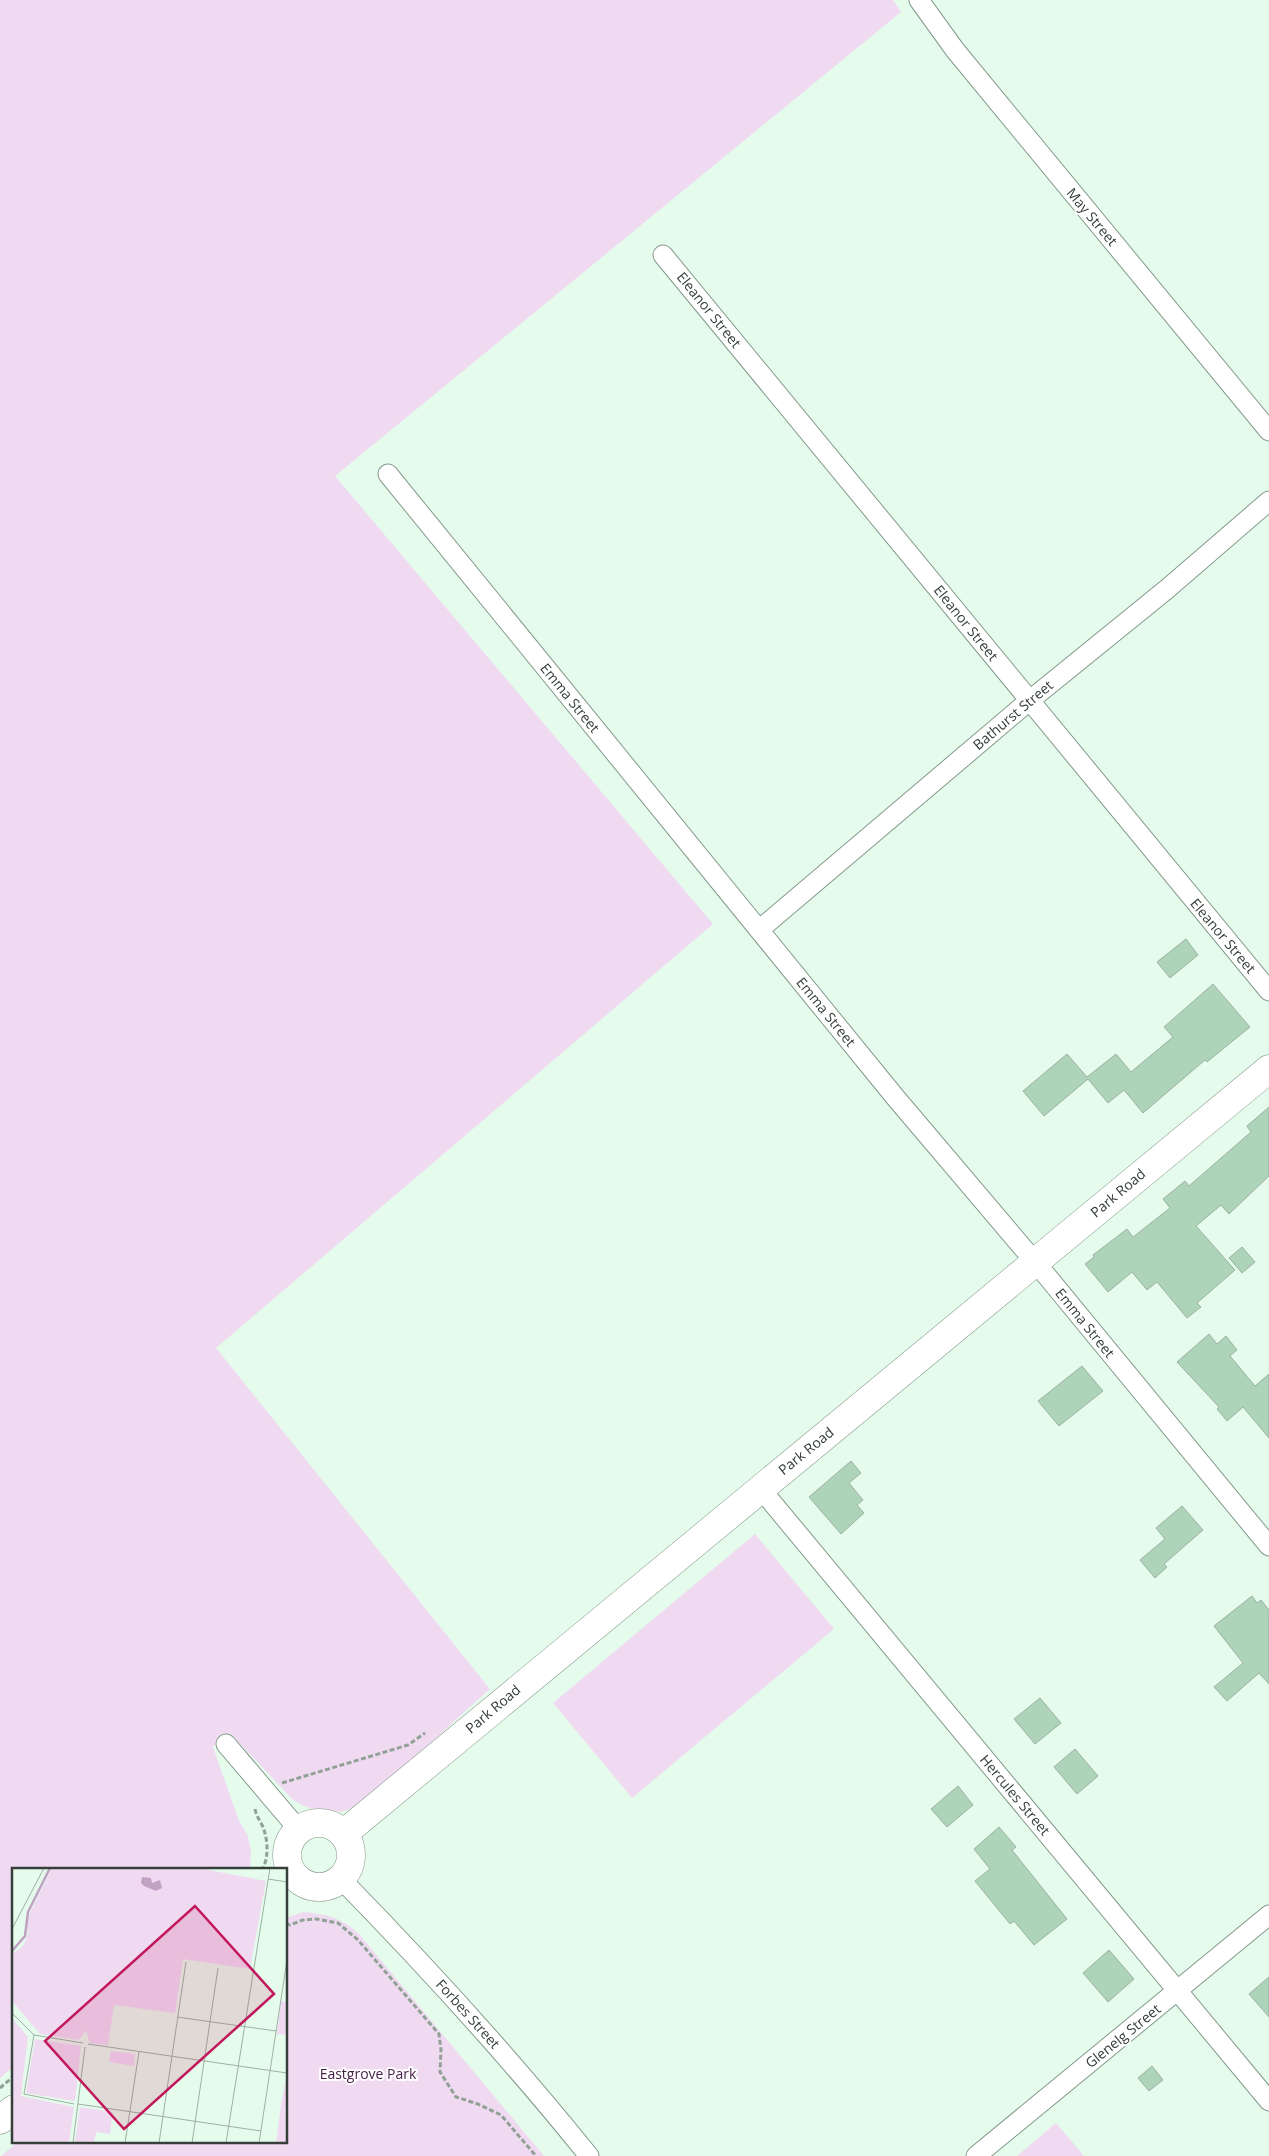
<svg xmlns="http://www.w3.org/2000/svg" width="1269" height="2156" viewBox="0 0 1269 2156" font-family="'Open Sans',sans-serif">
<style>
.green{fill:#f0daf2}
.building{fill:#add4b9;stroke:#9cb1a2}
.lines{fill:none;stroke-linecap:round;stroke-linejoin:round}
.street-casing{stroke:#84998b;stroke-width:21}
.secondary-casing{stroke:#84998b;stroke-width:29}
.path{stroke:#91a196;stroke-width:3;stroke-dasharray:5 2.5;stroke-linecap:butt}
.street{stroke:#fff;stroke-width:19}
.secondary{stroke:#fff;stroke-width:28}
.labels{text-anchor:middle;stroke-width:4;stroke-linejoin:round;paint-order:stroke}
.street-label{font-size:14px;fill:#363f39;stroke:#fff}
.park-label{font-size:14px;fill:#441d47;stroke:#fff}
.inset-river{fill:none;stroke:#c0a2c2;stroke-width:2.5}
.inset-road{fill:none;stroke:#9fb0a4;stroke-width:1}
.view{fill:#c2185b;fill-opacity:0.15;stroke:#c2185b;stroke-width:2.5}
.inset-edge{fill:none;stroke:#363f39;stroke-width:2.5}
</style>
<rect width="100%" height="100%" fill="#e5fbec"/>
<path class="green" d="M0,0H893L901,12L335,476L713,924L216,1348L490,1689C455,1720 421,1753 385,1782C373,1792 360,1807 344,1811C326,1815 308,1809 293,1800L230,1733L213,1747L239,1821L248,1836L251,1852L250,1866L247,1870H14V2066L0,2078Z
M755,1534L834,1629L632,1798L553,1703Z
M303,1912C326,1914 342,1918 359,1934L544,2156H1L18,2142H286V1918Z
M1056,2123L1084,2156H1017Z"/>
<path class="building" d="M1186,939L1198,955L1170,978L1157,962Z
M1213,984L1250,1027L1207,1062L1205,1060L1143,1113L1124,1090L1108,1103L1088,1079L1044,1116L1023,1091L1067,1054L1087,1077L1116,1054L1131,1072L1173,1037L1164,1027Z
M1269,1107V1176L1229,1214L1221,1205L1196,1226L1235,1270L1197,1303L1201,1307L1187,1318L1157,1282L1147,1290L1132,1272L1108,1292L1085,1264L1094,1257L1093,1255L1127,1229L1133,1237L1170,1208L1163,1199L1185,1181L1189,1186L1251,1132L1247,1126Z
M1242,1247L1255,1262L1242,1273L1229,1258Z
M1209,1334L1217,1344L1226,1336L1237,1350L1230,1356L1255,1386L1269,1374V1438L1243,1407L1227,1421L1217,1409L1219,1407L1177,1362Z
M1082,1366L1103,1391L1059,1426L1038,1401Z
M851,1461L861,1473L849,1483L863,1500L857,1505L864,1513L841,1534L809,1497Z
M1182,1506L1203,1530L1164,1564L1167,1567L1155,1578L1140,1560L1165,1539L1156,1528Z
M1252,1596L1257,1603L1261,1600L1269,1610V1684L1259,1673L1227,1701L1214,1687L1243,1663L1214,1626Z
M1040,1698L1061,1723L1035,1744L1014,1719Z
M1075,1749L1098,1776L1077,1794L1054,1767Z
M958,1786L973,1805L947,1827L931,1809Z
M999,1827L1016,1847L1012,1850L1067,1919L1034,1945L1014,1921L1010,1924L975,1881L990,1869L974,1849Z
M1109,1950L1134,1979L1108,2002L1083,1973Z
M1269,1977V2017L1249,1994Z
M1152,2066L1163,2080L1149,2091L1138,2078Z"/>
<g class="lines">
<defs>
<path id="street" d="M919,0L955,50L1269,431
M663,255L1269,991
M388,474L895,1097L1046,1275L1269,1546
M759,930L1029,701L1167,589L1269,501
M760,1488L1269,2101
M226,1744L299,1830
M340,1878C427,1967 511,2059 589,2156
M976,2156L1269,1915"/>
<path id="secondary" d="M287 1855a32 32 0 1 1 64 0a32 32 0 1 1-64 0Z
M343,1834L1269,1069
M0,2120L14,2109"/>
</defs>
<use href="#street" class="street-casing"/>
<use href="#secondary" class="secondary-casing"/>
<path class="path" d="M282,1783L408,1745L425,1733
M255,1809C256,1815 260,1821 263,1827C268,1840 269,1858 262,1870
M286,1923L290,1925L303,1920L316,1919L338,1923L358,1940L439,2034L441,2050L440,2072L456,2097L478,2104L501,2115L536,2156
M0,2088L14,2076"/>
<use href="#street" class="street"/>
<use href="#secondary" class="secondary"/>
</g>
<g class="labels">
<g class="street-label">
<text transform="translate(1092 217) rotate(50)" y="5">May Street</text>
<text transform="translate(709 310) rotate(51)" y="5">Eleanor Street</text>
<text transform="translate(966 623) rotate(51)" y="5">Eleanor Street</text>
<text transform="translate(570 698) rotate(51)" y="5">Emma Street</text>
<text transform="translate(1013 715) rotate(-40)" y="5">Bathurst Street</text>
<text transform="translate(1223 936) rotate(50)" y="5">Eleanor Street</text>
<text transform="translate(826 1012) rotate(51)" y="5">Emma Street</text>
<text transform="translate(1118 1193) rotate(-40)" y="5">Park Road</text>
<text transform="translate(1085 1323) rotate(51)" y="5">Emma Street</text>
<text transform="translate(806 1451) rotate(-39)" y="5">Park Road</text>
<text transform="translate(493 1709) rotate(-40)" y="5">Park Road</text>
<text transform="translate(1015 1795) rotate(50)" y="5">Hercules Street</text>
<text transform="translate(468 2014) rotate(48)" y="5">Forbes Street</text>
<text transform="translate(1123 2036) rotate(-39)" y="5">Glenelg Street</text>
</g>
<g class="park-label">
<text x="368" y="2079">Eastgrove Park</text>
</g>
</g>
<g transform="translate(12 1868)">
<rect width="275" height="275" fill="#e5fbec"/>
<path d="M40,0H186L254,13L238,101L171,91L163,145L102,137L96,177L78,175L74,162L67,172L28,166L0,133V86L11,78L16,66L15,51ZM269,133L275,134V167L265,166ZM0,150L16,169L9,228L62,239L57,275H0ZM23,171L69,178L63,233L14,225ZM99,183L123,186L122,198L97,194ZM275,207V275H264L269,236ZM68,239L101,244L98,266L84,264L82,275H63Z" fill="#f0daf2"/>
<path d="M130,9L139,10L140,15L148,12L150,20L144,23L132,18L129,15Z" fill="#c0a2c2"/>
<path class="inset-river" d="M0,83L13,68L16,44L38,0"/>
<path class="inset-road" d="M256,11L275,14M0,61L32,0M0,145L22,167L71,175M165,149L264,163M22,167L12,226L62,236M76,176L275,205M66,236L249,263M61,275L73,179M113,275L127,184M147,275L174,94M180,275L206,100M214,275L258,0M247,275L275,92"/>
<path class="view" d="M183,38L262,126L112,261L33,173Z"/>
<rect width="275" height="275" class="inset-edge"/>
</g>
</svg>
